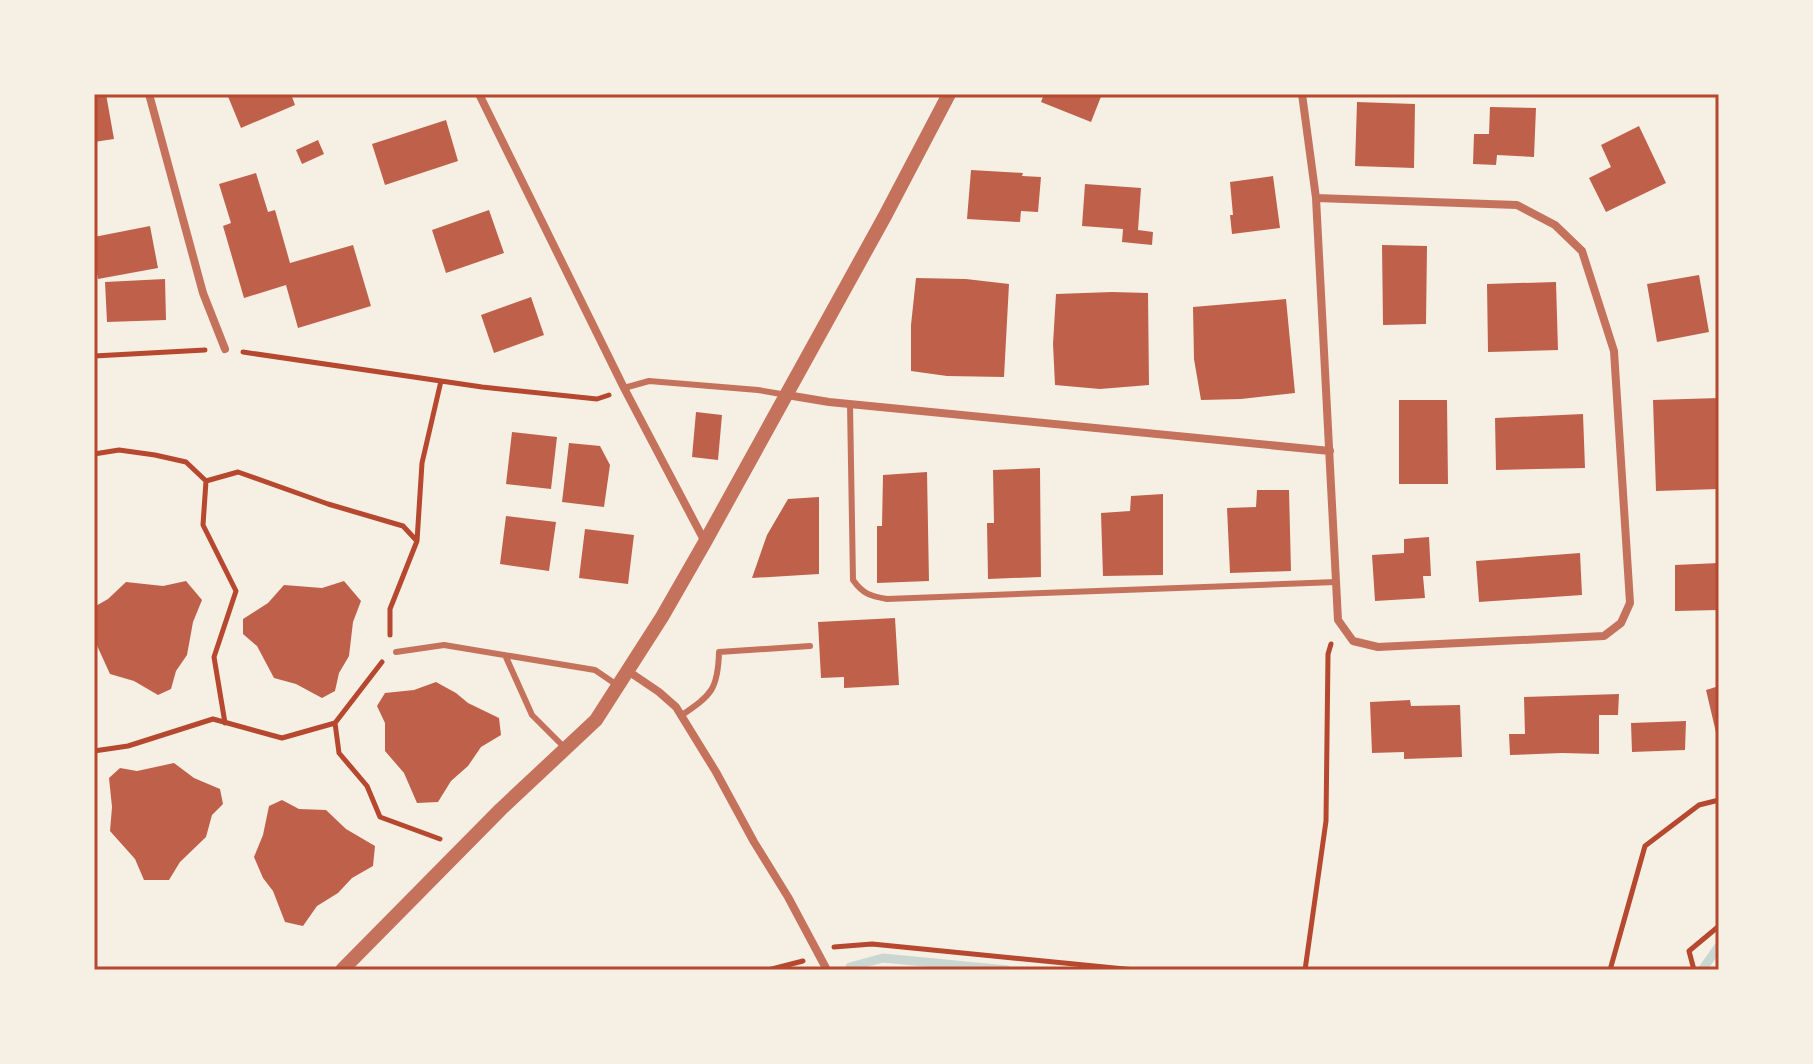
<svg xmlns="http://www.w3.org/2000/svg" width="1813" height="1064" viewBox="0 0 1813 1064" font-family="'Source Sans 3',sans-serif">
<style>
.lines{fill:none;stroke-linecap:round;stroke-linejoin:round}
.stream{stroke:#c9d6d2;stroke-width:9}
.building{fill:#bf614a}
.path{stroke:#b5482f;stroke-width:5}
.service{stroke:#c5725c;stroke-width:6}
.minor{stroke:#c5725c;stroke-width:8}
.tertiary{stroke:#c5725c;stroke-width:14}
.neatline{fill:none;stroke:#b5482f;stroke-width:3}
</style>
<rect width="100%" height="100%" fill="#f6efe4"/>
<g class="lines">
<path class="stream" d="M850,967L883,958L1007,970
M1702,970L1719,946"/>
</g>
<path class="building" d="M94,94H106L114,139L94,142Z
M227,94H291L295,105L241,128Z
M1044,94H1102L1091,122L1041,102Z
M1357,102L1415,104L1414,168L1355,166Z
M1490,107L1536,108L1534,157L1497,155L1496,165L1473,164L1474,134H1489Z
M446,120L458,161L385,185L372,144Z
M1639,126L1666,183L1606,212L1589,178L1611,167L1601,145Z
M318,140L324,154L302,164L296,150Z
M971,170L1023,173L1022,176L1041,177L1038,212L1021,211L1020,222L967,219Z
M256,173L268,212L275,210L290,263L353,245L371,306L298,328L286,285L244,298L223,226L231,223L219,184Z
M1273,176L1280,228L1232,234L1230,215H1233L1230,182Z
M1085,184L1141,188L1138,230L1153,232L1152,245L1122,242L1123,229L1082,226Z
M489,210L504,253L446,273L432,230Z
M150,226L158,268L98,279L94,256V237Z
M1382,245L1427,246L1426,324L1383,325Z
M1699,275L1709,332L1657,342L1647,284Z
M916,278L966,279L1009,284L1004,377L947,376L911,371V325Z
M165,279L166,320L107,322L105,282Z
M1556,282L1558,350L1488,352L1487,284Z
M1112,292L1148,293L1149,385L1100,389L1055,385L1053,344L1056,294Z
M531,297L544,335L494,353L481,315Z
M1286,299L1295,393L1241,399L1201,400L1194,359L1193,307Z
M1719,398V489L1656,491L1653,400Z
M1399,400H1447L1448,484H1399Z
M696,412L722,415L718,460L692,457Z
M1583,414L1585,468L1496,470L1495,418Z
M512,432L557,437L551,489L506,484Z
M569,443L600,446L610,465L604,507L562,502Z
M1040,468L1041,577L988,579L987,523H994L993,470Z
M927,472L929,581L877,583V526H882L883,475Z
M1257,490H1289L1291,571L1230,573L1227,508L1256,507Z
M1163,494V575L1103,576L1101,513L1130,511L1131,496Z
M819,497V574L752,578L767,535L788,499Z
M506,516L556,522L549,571L500,564Z
M585,529L634,535L628,584L579,578Z
M1429,537L1431,576H1423L1425,598L1375,601L1372,555L1404,553V539Z
M1580,553L1582,595L1479,602L1476,561Z
M1719,563V610L1675,611V565Z
M186,581L202,600L193,622L187,655L176,671L171,689L158,695L134,681L110,674L94,639V607L108,599L126,582L163,586Z
M344,581L361,601L353,622L349,656L339,673L335,691L322,698L296,684L274,678L257,646L243,634V619L268,603L284,585L322,588Z
M895,618L899,685L844,688V677L821,678L818,622Z
M436,682L456,693L468,703L499,718L501,735L481,747L468,766L451,781L438,802L417,803L404,773L385,751V723L377,706L385,693L414,690Z
M1719,686V741H1718L1706,690Z
M1619,694L1618,715H1599V754L1562,753L1510,755L1509,734H1525L1524,697Z
M1410,700L1411,706L1460,705L1462,757L1404,759V752L1372,753L1370,702Z
M1686,721L1685,750L1632,752L1631,723Z
M174,763L194,778L220,789L223,804L212,815L206,837L180,862L169,880H144L135,859L110,831L112,807L109,778L120,768L137,771Z
M282,800L299,809L326,810L346,829L375,846L373,866L352,878L338,893L317,906L303,926L285,922L273,891L263,878L254,857L263,835L269,806Z"/>
<g class="lines">
<path class="path" d="M243,352L482,387L597,399L609,395
M94,356L205,350
M94,454L119,450L155,455L186,462L206,481L238,472L328,504L403,526L416,540
M206,481L203,525L236,591L214,657L225,723
M390,635V609L417,541L422,463L441,381
M335,723L339,753L367,786L380,817L440,839
M94,751L128,746L213,719L282,738L335,723L382,662
M834,947L872,944L1135,970
M768,970L803,961
M1305,970L1326,821L1328,654L1331,644
M1610,970L1645,846L1699,805L1719,800
M1694,970L1689,951L1719,926"/>
<path class="service" d="M624,388L649,381L758,390L787,395
M850,404L853,580C863,594 870,596 887,599L1336,582
M396,652L444,645L595,670L617,685
M505,655L532,715L565,748
M682,715C711,695 718,690 719,652L810,646"/>
<path class="minor" d="M149,94L203,293L225,349
M479,94L624,388L705,542
M1302,94L1316,198
M1316,198L1517,205L1555,225L1582,251L1614,351L1630,603L1621,623L1604,636L1378,647L1353,641L1338,620Z
M787,395L829,402L1330,451
M628,671L659,692L676,707L716,772L754,842L788,897L827,970"/>
<path class="tertiary" d="M342,970L501,809L596,720L662,617L705,542L885,216L949,94"/>
</g>
<rect width="1813" height="1064" fill="none" stroke="#f6efe4" stroke-width="192"/>
<rect x="96" y="96" width="1621" height="872" class="neatline"/>
</svg>
